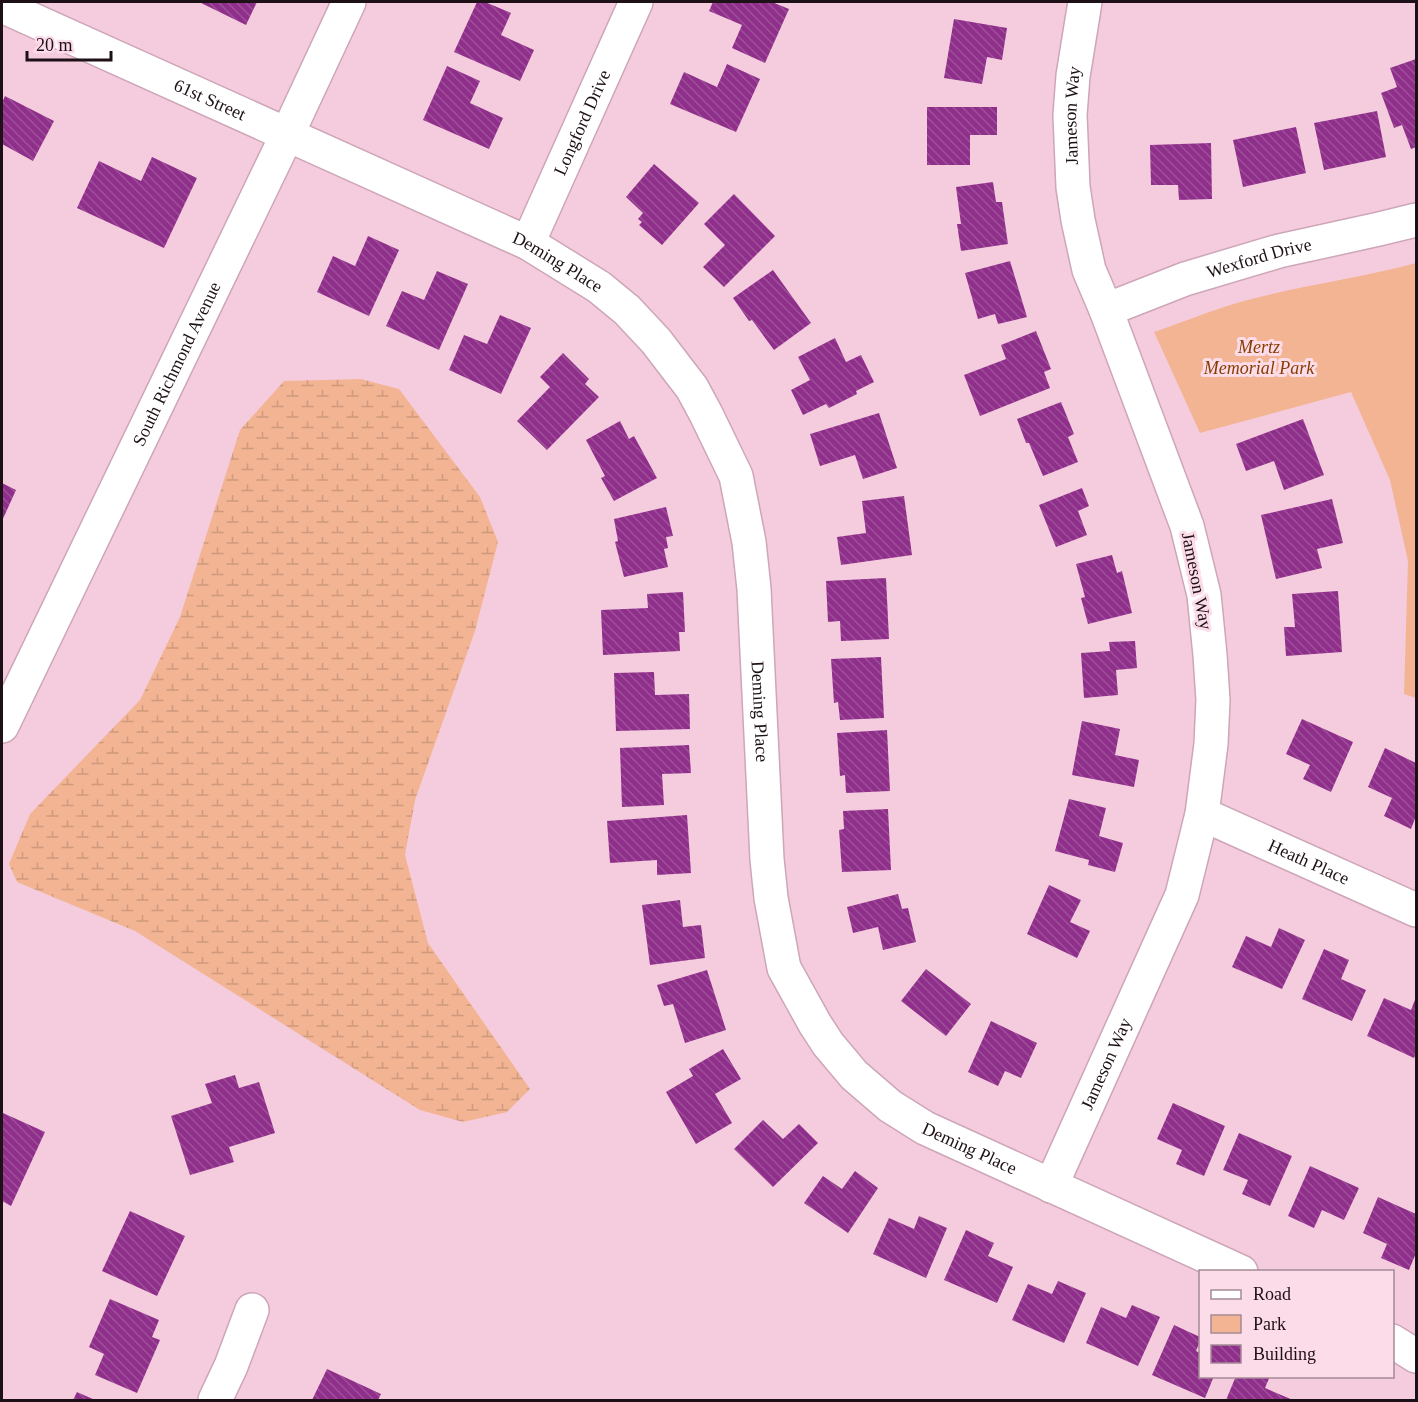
<svg xmlns="http://www.w3.org/2000/svg" width="1418" height="1402" viewBox="0 0 1418 1402" font-family="'Times New Roman',serif">
<style>
.wetland{fill:url(#wetland-marsh)}
.park{fill:#f2b492}
.building{fill:url(#building-back-hatch)}
.lines{fill:none;stroke-linecap:round;stroke-linejoin:round}
.minor-casing{stroke:#cda6b7;stroke-width:36}
.minor{stroke:#fff;stroke-width:33}
.labels{text-anchor:middle;stroke-width:6;stroke-linejoin:round;paint-order:stroke}
.street-label{font-size:18px;fill:#1e1017;stroke:#fddcea}
.park-label{font-size:18px;font-style:italic;fill:#873c00;stroke:#fddcea}
</style>
<defs>
<pattern id="wetland-marsh" width="20" height="14" patternUnits="userSpaceOnUse" patternTransform="scale(1.5)"><rect width="20" height="14" fill="#f2b492"/><path d="M1 5h8M5 5V1M11 12h8M15 12V8" fill="none" stroke="#cf9a7d"/></pattern>
<pattern id="building-back-hatch" width="6" height="6" patternUnits="userSpaceOnUse" patternTransform="scale(1.5)"><rect width="6" height="6" fill="#902f8b"/><path d="M-1 5l2 2M0 0l6 6M5-1l2 2" fill="none" stroke="#9b5196"/></pattern>
</defs>
<rect width="100%" height="100%" fill="#f5ccde"/>
<path class="wetland" d="M361,379L399,389L480,497L498,542L475,631L415,800L405,855L428,943L530,1089L507,1112L463,1122L420,1110L135,931L17,882L9,864L30,814L140,700L180,617L240,430L284,381Z"/>
<path class="park" d="M1416,263V698L1404,694L1408,561L1390,480L1351,392L1200,433L1154,332C1181,323 1209,311 1237,303C1296,286 1357,279 1416,263Z"/>
<path class="building" d="M199,2H257L246,25Z
M477,2H485L511,13L501,35L534,50L520,81L454,52Z
M713,2H772L789,9L765,63L732,48L742,25L709,11Z
M954,19L1007,28L1002,60L987,57L982,84L944,78Z
M1416,59V147L1411,149L1402,125L1394,128L1381,93L1397,87L1390,68Z
M727,64L760,79L736,132L670,104L684,72L717,87Z
M447,66L480,81L470,103L503,118L489,149L423,120Z
M5,96L54,121L33,161L2,144V103Z
M927,107H997V135H970V165H927Z
M1377,111L1386,157L1324,170L1314,123Z
M1296,127L1306,173L1243,187L1233,140Z
M1211,143L1212,199L1179,200L1178,185H1151L1150,145Z
M152,157L197,178L164,248L77,208L99,161L141,181Z
M654,164L699,203L662,245L639,225L642,222L638,219L643,213L626,197Z
M993,182L996,202H1002L1008,244L961,251L957,224H961L956,187Z
M734,194L775,236L724,287L703,267L725,245L704,224Z
M368,236L399,250L369,316L317,292L333,256L355,266Z
M1010,261L1027,317L998,324L995,314L978,319L965,273Z
M773,270L811,323L774,350L752,320L749,321L733,298Z
M437,271L468,284L439,350L386,326L402,291L424,300Z
M500,315L531,328L501,394L449,370L464,335L487,344Z
M1036,331L1051,369L1044,372L1050,388L980,416L964,375L1006,359L1001,345Z
M835,338L846,362L861,355L874,382L856,391L857,394L829,408L826,404L803,415L791,390L810,380L798,357Z
M563,353L589,379L585,384L599,397L547,450L517,421L550,387L540,377Z
M1061,402L1074,434L1068,437L1078,462L1043,476L1029,443H1026L1017,419Z
M879,413L897,468L863,479L855,455L820,466L810,434Z
M1303,419L1324,475L1284,490L1274,461L1246,471L1236,444Z
M620,421L629,439L634,436L657,478L614,501L601,478L605,476L586,440Z
M2,483L16,490L2,521Z
M1082,488L1089,506L1078,511L1087,535L1056,547L1039,505Z
M904,496L912,555L841,565L837,537L866,533L862,501Z
M1332,499L1343,543L1317,549L1322,568L1276,579L1261,515Z
M666,507L673,536L666,537L668,548L664,549L668,567L624,577L615,542L618,541L614,519Z
M1112,555L1117,573L1122,571L1132,613L1088,624L1081,598L1085,597L1076,564Z
M886,578L889,639L841,641L840,621L828,622L826,581Z
M1338,591L1342,652L1286,656L1284,627H1295L1292,594Z
M683,592L685,632H679L680,651L603,655L601,610L648,608L647,594Z
M1135,641L1137,668L1116,670L1118,695L1084,698L1081,653L1110,651L1109,642Z
M881,657L884,718L840,720L838,702L834,703L831,659Z
M654,672L655,695L689,694L690,729L616,731L614,673Z
M1302,719L1353,742L1331,792L1303,779L1310,765L1286,754Z
M1082,721L1120,729L1115,755L1139,760L1134,787L1072,775Z
M887,730L890,791L846,793L845,775L840,776L837,733Z
M689,745L691,773L662,774L664,805L622,807L620,748Z
M1385,748L1416,763V816L1411,829L1384,816L1392,798L1368,787Z
M1069,799L1106,808L1099,836L1123,843L1115,872L1088,865L1089,860L1055,851Z
M888,809L891,870L842,872L839,830L844,829L843,811Z
M687,815L691,873L657,875V860L610,863L607,821Z
M1049,885L1081,900L1070,922L1090,931L1077,958L1027,934Z
M898,894L902,909L908,908L916,942L883,950L878,927L853,933L847,907Z
M680,900L683,927L701,925L705,958L650,965L642,905Z
M1279,928L1305,940L1282,989L1232,967L1246,936L1271,947Z
M1324,949L1349,960L1341,979L1366,990L1352,1021L1302,999Z
M926,969L971,1004L946,1036L901,1001Z
M707,970L726,1030L685,1043L673,1004L664,1006L657,985Z
M1416,997V1053L1414,1058L1367,1036L1384,998L1411,1010Z
M991,1021L1037,1043L1021,1078L1005,1071L998,1086L968,1072Z
M723,1049L741,1079L715,1094L732,1123L696,1144L666,1092L693,1076L689,1069Z
M235,1075L239,1088L259,1082L275,1133L229,1147L234,1162L190,1175L171,1116L212,1103L205,1084Z
M1173,1103L1225,1126L1204,1176L1176,1164L1182,1150L1157,1139Z
M3,1113L45,1132L11,1206L2,1201V1115Z
M763,1120L783,1139L799,1124L818,1143L773,1187L734,1149Z
M1239,1133L1292,1156L1270,1206L1242,1194L1248,1180L1223,1170Z
M1310,1166L1359,1188L1344,1220L1322,1210L1314,1228L1288,1216Z
M855,1171L878,1188L848,1233L804,1203L823,1176L842,1189Z
M1378,1197L1416,1214V1253L1409,1270L1381,1258L1387,1244L1363,1233Z
M130,1211L185,1236L157,1296L102,1271Z
M919,1216L947,1228L926,1278L873,1254L889,1218L914,1229Z
M966,1230L994,1243L988,1256L1013,1267L997,1303L944,1280Z
M1058,1281L1086,1293L1064,1343L1012,1320L1028,1284L1052,1294Z
M110,1299L159,1320L152,1337L160,1340L137,1393L95,1375L104,1354L89,1347Z
M1132,1305L1160,1317L1138,1366L1086,1343L1101,1307L1126,1318Z
M1174,1325L1200,1337V1341L1196,1351L1200,1353V1376H1214L1205,1398L1152,1375Z
M327,1369L381,1394L378,1400H312Z
M1236,1376H1270L1265,1388L1293,1400H1226Z
M77,1392L95,1400H73Z"/>
<g class="lines">
<defs>
<g id="minor">
<path id="s1" d="M2,6L528,243L599,287L627,310L656,341L692,388L706,414L736,476L749,542L754,589L767,859L771,898L784,968L815,1024L828,1044L854,1075L890,1106L925,1128L1241,1272"/>
<path id="s2" d="M528,243L636,2"/>
<path id="s3" d="M1106,310L1185,279L1279,251L1379,229L1416,220"/>
<path id="s4" d="M2,726L287,135L349,2"/>
<path id="s5" d="M1202,814L1416,910"/>
<path id="s6" d="M1051,1186L1182,895L1202,814L1211,744L1213,700L1210,655L1204,595L1187,526L1106,310L1089,270L1078,220L1073,187L1070,115L1073,76L1085,2"/>
<path d="M1392,1341L1416,1356"/>
<path d="M215,1400L231,1366L252,1310"/>
</g>
</defs>
<use href="#minor" class="minor-casing"/>
<use href="#minor" class="minor"/>
</g>
<g class="labels">
<g class="street-label">
<text dy="6" stroke="none"><textPath href="#s1" startOffset="228">61st Street</textPath></text>
<text dy="6" stroke="none"><textPath href="#s6" startOffset="1124">Jameson Way</textPath></text>
<text dy="6" stroke="none"><textPath href="#s2" startOffset="132">Longford Drive</textPath></text>
<text dy="6" stroke="none"><textPath href="#s3" startOffset="162">Wexford Drive</textPath></text>
<text dy="6" stroke="none"><textPath href="#s1" startOffset="612">Deming Place</textPath></text>
<text dy="6" stroke="none"><textPath href="#s4" startOffset="402">South Richmond Avenue</textPath></text>
<text transform="translate(1197 581) rotate(79)" y="6">Jameson Way</text>
<text dy="6" stroke="none"><textPath href="#s1" startOffset="1134">Deming Place</textPath></text>
<text dy="6" stroke="none"><textPath href="#s5" startOffset="117">Heath Place</textPath></text>
<text dy="6" stroke="none"><textPath href="#s6" startOffset="134">Jameson Way</textPath></text>
<text dy="6" stroke="none"><textPath href="#s1" startOffset="1658">Deming Place</textPath></text>
</g>
<g class="park-label">
<text x="1259" y="353">Mertz<tspan x="1259" dy="21">Memorial Park</tspan></text>
</g>
</g>
<rect width="1418" height="1402" fill="none" stroke="#1e1017" stroke-width="6"/>
<rect x="1199" y="1270" width="195" height="108" fill="#fddcea" stroke="#a48a96" stroke-width="1.5"/>
<rect x="1211" y="1290" width="30" height="9" fill="#ffffff" stroke="#a48a96" stroke-width="1.5"/>
<text x="1253" y="1300" font-size="18" fill="#1e1017">Road</text>
<rect x="1211" y="1315" width="30" height="18" fill="#f2b492" stroke="#a48a96" stroke-width="1.5"/>
<text x="1253" y="1330" font-size="18" fill="#1e1017">Park</text>
<rect x="1211" y="1345" width="30" height="18" fill="url(#building-back-hatch)" stroke="#a48a96" stroke-width="1.5"/>
<text x="1253" y="1360" font-size="18" fill="#1e1017">Building</text>
<path d="M27 51v9h84v-9" fill="none" stroke="#1e1017" stroke-width="3"/>
<text x="36" y="51" font-size="18" fill="#1e1017" stroke="#fddcea" stroke-width="4.5" paint-order="stroke">20 m</text>
</svg>
